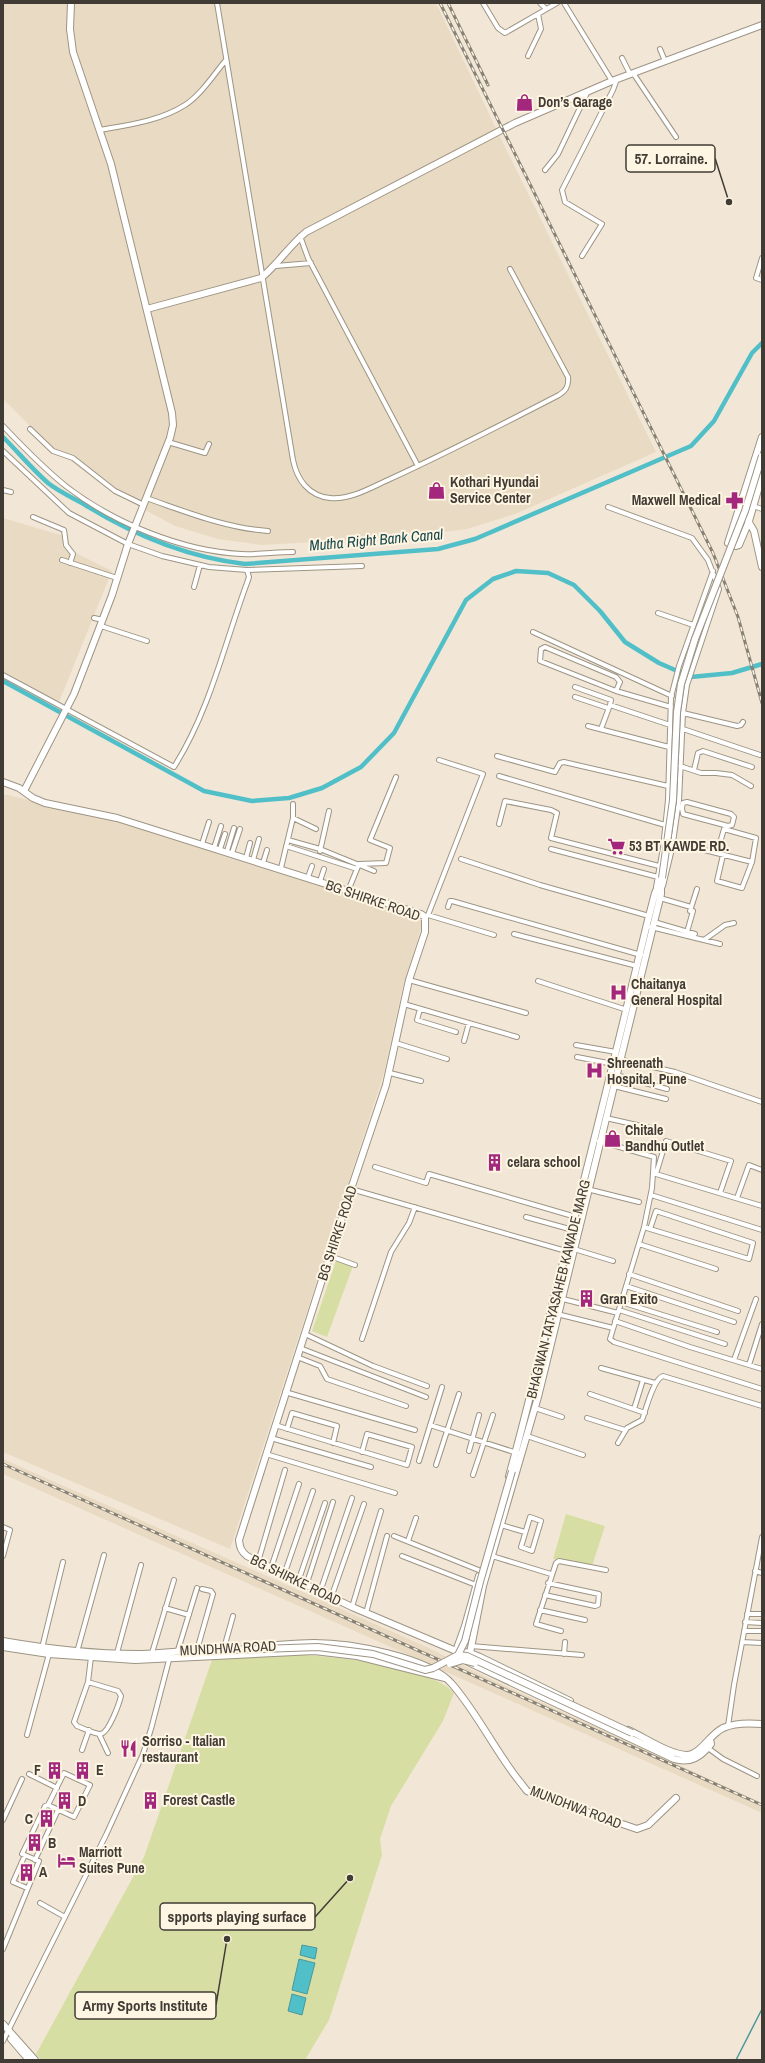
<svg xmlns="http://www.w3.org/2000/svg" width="765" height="2063" viewBox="0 0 765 2063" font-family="'Archivo Narrow',sans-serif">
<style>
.built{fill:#e9dbc3}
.green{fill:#d7dea4}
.water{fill:#50bfc8;stroke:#4b989c}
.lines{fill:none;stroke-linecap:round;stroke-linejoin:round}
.stream{stroke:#4b989c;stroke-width:1.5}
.canal{stroke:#50bfc8;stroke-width:4.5}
.street-casing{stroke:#9d9484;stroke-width:6}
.secondary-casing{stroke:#9d9484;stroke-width:8}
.street{stroke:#fff;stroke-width:4}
.secondary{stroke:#fff;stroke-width:6}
.rail-casing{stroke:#878176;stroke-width:3}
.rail{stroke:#fff5e3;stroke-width:1.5;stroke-dasharray:4.5;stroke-linecap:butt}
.secondary-bridge-casing{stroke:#9d9484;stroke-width:8;stroke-linecap:butt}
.secondary-bridge{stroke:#fff;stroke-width:6}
.labels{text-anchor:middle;stroke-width:4;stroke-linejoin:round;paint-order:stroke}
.poi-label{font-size:14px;font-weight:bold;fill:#403c35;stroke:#fff5e3;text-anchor:start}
.street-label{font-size:14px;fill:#403c35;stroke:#fff5e3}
.water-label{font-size:15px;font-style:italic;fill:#15474b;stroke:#fff5e3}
.leader{fill:none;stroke:#403c35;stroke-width:1.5}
.callout-dot{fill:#403c35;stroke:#fff5e3;stroke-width:1.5}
.callout{fill:#fff5e3;stroke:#403c35;stroke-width:1.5}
.callout-label{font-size:15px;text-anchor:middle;font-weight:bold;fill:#403c35}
</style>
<rect width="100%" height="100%" fill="#f2e7d6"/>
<path class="built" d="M3,3H436L503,143L656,452L515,514L467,529L402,537L262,545L218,539L175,526L110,491L46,442L3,399Z
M3,518L64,536L62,546L112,571L59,702L3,671Z
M3,794L119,821L415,916L423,922L402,990L384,1073L230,1549L3,1452Z
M3,1459L429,1648L484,1676L762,1803V1813L3,1474Z"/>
<path class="green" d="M337,1258L354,1263L327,1337L312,1331Z
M566,1514L605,1526L592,1566L553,1559Z
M300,1655C334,1656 433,1667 454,1693L443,1721L391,1806L380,1839L382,1855L329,2020L305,2060H41L36,2054L144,1857L213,1657Z"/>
<path class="water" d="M302,1945L317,1948L315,1959L300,1955Z
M299,1959L315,1963L307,1994L292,1990Z
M292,1994L306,1998L302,2015L288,2011Z"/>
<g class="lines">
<path class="stream" d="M736,2060L762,2009"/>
<path class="canal" d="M3,437C18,452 32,469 48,483C58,491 71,497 82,503C133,535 185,557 245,564L438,549L475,539L691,446L714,421L752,353L762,343
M3,681L204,791L252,801L289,798L322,788L361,767L394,733L466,600L493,579L516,571L548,573L574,585L600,611L625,642L659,663L691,677L732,673L762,664"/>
<defs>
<path id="street" d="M217,3L293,460C297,480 309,496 330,498C351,500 372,487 390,479C447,453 503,424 559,395C566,391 569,386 568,377L510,269
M483,3L498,28L505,33L557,3
M540,3L546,9
M564,3L612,81
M660,49L665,61
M528,56L541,29L538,14
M622,58L630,74
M633,73L676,137
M100,130C128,125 160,121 185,105C201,95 214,74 226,60
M545,170L558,154L588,91
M300,236L308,258L418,466
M582,256L602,224L565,202L562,190L613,90L617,79
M762,258L756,278L762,280
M276,266L311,263
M3,426C23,447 44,469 67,487C114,523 182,551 241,554C258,555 276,552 293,552
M30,429L53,451L73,458L115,491L144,505
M168,442L205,453L209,444
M3,451L69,513L128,544L162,556L209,567L247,570L362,566
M3,490L11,492
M146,498C187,512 225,528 268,531
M753,506L762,509
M608,507L692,538L708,560L719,589L687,685L683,713L679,801L672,849L663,886
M33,517L64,530L66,545L73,554L70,563
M62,560L117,578
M194,587L200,565
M658,613L693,625
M94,618L103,620
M101,626L147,641
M533,632L672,696
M3,675L174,767C210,710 224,645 247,583L249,577L247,570
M575,687L611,700L610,705
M616,691L620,682L616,677L545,647L541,649L540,661L616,691L671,707
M575,697L608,708
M683,713L737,726L741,725L743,722
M588,726L669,747
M601,729L610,705L670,725
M683,729L760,755
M497,756L555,772L560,763L564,762L668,786
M680,766L701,773H716L732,775L751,786
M694,770L698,753L703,751L752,767
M499,776L665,825
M293,804V818L316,829
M678,807L682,808L683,803L687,802L731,814L734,817L732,825L728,826L683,814L682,808
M499,824L505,801L551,810L557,813L551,838L659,866
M288,840L320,849L374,871
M673,842L752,862
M202,844L209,822
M286,846L357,869
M214,848L221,826
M220,849L225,834
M551,849L658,877
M227,851L234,828
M320,851L329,811
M232,853L240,829
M717,853L724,829L756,838L752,862L742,888L717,881L723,855
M246,858L250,843
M461,859L540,885L649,916
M253,860L259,839
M263,863L267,850
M281,868L293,818
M308,877L312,866
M320,881L324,869
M656,887L663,848L668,800L671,697L679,666L713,571
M348,891L359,864L386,863L390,848L370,840L396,777
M660,898L691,907
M448,907L450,901H452L641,955
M428,915L494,935
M425,917L428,915L483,774L439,760
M654,922L695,934
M651,927L720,944
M687,932L693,911H690L697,889
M514,934L637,966
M704,940L725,925L734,923
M409,980L526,1013
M538,981L627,1010
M404,1004L517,1037
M420,1009L417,1020L456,1032
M464,1041L469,1023
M396,1043L447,1059
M576,1045L616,1052
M577,1057L613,1064
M618,1059L675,1072L762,1102
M390,1073L421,1081
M616,1075L667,1089
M614,1086L666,1099
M606,1118L659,1130
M599,1141L654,1157L652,1188L644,1227L610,1339L614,1342L762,1389
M375,1167L426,1183L429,1174L576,1217
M351,1189L573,1253
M587,1189L639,1202
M720,1193L731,1161L666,1141L656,1174L762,1206
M651,1195L762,1230
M737,1198L749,1165L762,1170
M526,1217L573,1230
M644,1227L650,1229L749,1259L753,1243L656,1211L650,1229
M639,1244L716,1269
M574,1249L613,1261
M330,1256L355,1265
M629,1274L738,1311
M626,1286L734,1322
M555,1297L618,1313
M621,1302L717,1332
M619,1310L725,1344
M557,1314L613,1328
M615,1321L690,1347L762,1369
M305,1334L373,1366L427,1386
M362,1339L391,1252L409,1223L415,1207
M300,1348L426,1397
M297,1357L320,1366L327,1379L406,1406
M734,1360L756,1299
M749,1365L762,1324
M601,1368L655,1383
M285,1392L415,1430
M590,1394L645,1413
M535,1408L562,1417
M634,1409L643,1380
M587,1418L625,1430
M275,1425L397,1462L407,1465L412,1447L367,1434L362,1452
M430,1425L517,1453
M287,1429L292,1413L337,1426L333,1443
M527,1436L583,1455
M271,1438L371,1467
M618,1443L627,1428L642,1420C646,1410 653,1379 663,1376L762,1406
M469,1451L479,1415
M266,1454L395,1493
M419,1461L442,1387
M436,1465L459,1394
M473,1475L493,1415
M530,1517L541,1521L532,1551L521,1547Z
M501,1525L525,1532
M3,1527L10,1530L3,1556
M394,1536L481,1571
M408,1541L416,1518
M402,1556L476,1585
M492,1556L551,1574
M258,1562L285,1470
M271,1568L299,1484
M755,1571L762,1573
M284,1575L313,1491
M298,1582L325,1503
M306,1586L333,1502
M320,1592L352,1498
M545,1595L595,1606L598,1605L599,1594L548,1583
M331,1598L364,1504
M352,1607L381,1511
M165,1608L189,1615
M540,1610L585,1620
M366,1613L387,1536
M747,1614H762
M745,1622L762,1623
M561,1631L536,1624L556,1563L559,1561L606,1570
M744,1631H762
M742,1642L762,1643
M471,1646L582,1655
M42,1648L63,1562
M224,1648L233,1616
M178,1650L197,1588
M197,1650L213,1594L211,1591L202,1589
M77,1652L104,1555
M117,1653L141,1565
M152,1653L174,1580
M564,1654L565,1642
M88,1682L74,1722L77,1726C83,1728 94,1734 101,1734C109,1732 119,1704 121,1696L118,1691L88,1682L91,1657
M728,1726L734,1685L762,1537
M99,1734L108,1753
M27,1735L49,1654
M708,1748L723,1759L757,1776
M82,1750L89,1730
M64,1773L90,1785L74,1817L48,1805Z
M29,1774L57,1788
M3,1820L22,1779
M25,1855L13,1882L27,1888
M35,1860L58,1810
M40,1903L65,1917
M3,1949L39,1861L22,1854L45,1806L48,1805
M3,2041L106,1835L143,1754L151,1729L169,1660"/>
<path id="secondary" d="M147,309L261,278C278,264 289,246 306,232L515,123L612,81L762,25
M762,437L728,543L736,546L739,545L749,521L762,476
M747,519L754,531L762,567
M3,782L19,788L33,798L45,803L117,818L421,914L425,917V932L409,980L386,1085L351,1189L239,1540C240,1548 241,1551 247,1556L352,1607L456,1651L470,1653L480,1657L570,1701
M24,791L74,694L112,595L128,544L170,438L173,425L172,413L111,164L73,52L70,29L71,3
M509,1476C527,1412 542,1347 558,1282C589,1163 618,1044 647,924L655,893L662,878
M3,1641C48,1649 92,1654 138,1654C160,1654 183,1651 205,1649
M262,1646C280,1645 297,1643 314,1643C350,1643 429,1657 452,1684C478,1714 495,1751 520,1782L527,1791L537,1795L637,1829L648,1825L676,1798
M3,1647L49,1654L135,1660L314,1651L357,1656L445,1678
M456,1651L465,1626L479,1576
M470,1653L483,1586L538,1397L661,894V882
M468,1662L674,1759C690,1764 701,1757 711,1744L710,1739
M628,1730C644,1737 670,1755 687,1755C700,1755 710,1734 723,1728C734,1723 750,1723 762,1724
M3,2024L35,2060
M11,2039L29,2060"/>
</defs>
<use href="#street" class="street-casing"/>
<use href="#secondary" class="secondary-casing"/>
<use href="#street" class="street"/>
<use href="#secondary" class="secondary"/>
<defs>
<path id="rail" d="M440,3L713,553L738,617L762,703
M448,3L488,85
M3,1464L762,1805"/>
</defs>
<use href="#rail" class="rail-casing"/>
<use href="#rail" class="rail"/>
<defs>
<path id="secondary-bridge" d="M662,878L673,800L677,712L681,684L695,639L745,511L762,456
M200,1651L318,1647L373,1654L425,1670L433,1668L458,1655L467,1656L632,1733
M458,1655L465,1641L480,1582L512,1471
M450,1664L463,1660L475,1663"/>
</defs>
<use href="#secondary-bridge" class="secondary-bridge-casing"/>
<use href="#secondary-bridge" class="secondary-bridge"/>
</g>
<defs>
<symbol id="shop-bare" viewBox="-9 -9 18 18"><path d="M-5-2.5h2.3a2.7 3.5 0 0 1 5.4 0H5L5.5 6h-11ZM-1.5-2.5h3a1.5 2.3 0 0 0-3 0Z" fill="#a3277c" stroke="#fff5e3" stroke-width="2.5" paint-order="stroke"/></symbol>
<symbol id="pharmacy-bare" viewBox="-9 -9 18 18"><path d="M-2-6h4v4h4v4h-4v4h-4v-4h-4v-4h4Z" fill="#a3277c" stroke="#fff5e3" stroke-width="2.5" paint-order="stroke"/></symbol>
<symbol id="supermarket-bare" viewBox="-9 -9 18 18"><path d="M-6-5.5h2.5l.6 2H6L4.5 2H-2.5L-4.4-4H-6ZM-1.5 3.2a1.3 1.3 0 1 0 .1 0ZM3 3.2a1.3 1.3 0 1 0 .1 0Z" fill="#a3277c" stroke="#fff5e3" stroke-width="2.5" paint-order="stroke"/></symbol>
<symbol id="hospital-bare" viewBox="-9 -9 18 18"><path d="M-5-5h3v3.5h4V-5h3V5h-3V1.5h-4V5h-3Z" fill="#a3277c" stroke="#fff5e3" stroke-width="2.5" paint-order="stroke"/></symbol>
<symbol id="building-bare" viewBox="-9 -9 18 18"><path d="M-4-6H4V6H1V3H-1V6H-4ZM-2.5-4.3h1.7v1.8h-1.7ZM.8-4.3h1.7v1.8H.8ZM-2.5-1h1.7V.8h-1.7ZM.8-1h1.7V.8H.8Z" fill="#a3277c" stroke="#fff5e3" stroke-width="2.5" paint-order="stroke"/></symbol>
<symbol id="restaurant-bare" viewBox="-9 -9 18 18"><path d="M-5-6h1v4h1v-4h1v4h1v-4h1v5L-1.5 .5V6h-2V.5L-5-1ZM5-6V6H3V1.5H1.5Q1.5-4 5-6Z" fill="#a3277c" stroke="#fff5e3" stroke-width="2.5" paint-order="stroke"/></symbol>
<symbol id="hotel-bare" viewBox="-9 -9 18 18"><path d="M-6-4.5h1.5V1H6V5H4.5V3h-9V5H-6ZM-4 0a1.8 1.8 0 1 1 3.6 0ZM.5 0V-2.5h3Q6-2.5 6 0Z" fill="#a3277c" stroke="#fff5e3" stroke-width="2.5" paint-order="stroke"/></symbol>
</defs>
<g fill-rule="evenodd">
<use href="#shop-bare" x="512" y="90" width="25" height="25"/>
<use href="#shop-bare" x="424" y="478" width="25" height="25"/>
<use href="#pharmacy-bare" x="722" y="488" width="25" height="25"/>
<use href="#supermarket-bare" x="604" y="834" width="25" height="25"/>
<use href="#hospital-bare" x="606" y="980" width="25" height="25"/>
<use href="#hospital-bare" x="582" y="1058" width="25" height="25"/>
<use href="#shop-bare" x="600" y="1126" width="25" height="25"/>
<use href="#building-bare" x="482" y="1150" width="25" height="25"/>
<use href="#building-bare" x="574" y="1286" width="25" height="25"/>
<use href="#restaurant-bare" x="116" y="1736" width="25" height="25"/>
<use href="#building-bare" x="42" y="1758" width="25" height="25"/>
<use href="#building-bare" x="70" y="1758" width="25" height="25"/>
<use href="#building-bare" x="138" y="1788" width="25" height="25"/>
<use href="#building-bare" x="52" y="1788" width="25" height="25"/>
<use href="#building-bare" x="34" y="1806" width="25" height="25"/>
<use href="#building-bare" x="22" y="1830" width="25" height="25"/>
<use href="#hotel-bare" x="54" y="1848" width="25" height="25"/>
<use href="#building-bare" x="14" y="1860" width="25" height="25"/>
</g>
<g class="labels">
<g class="poi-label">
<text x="538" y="107">Don’s Garage</text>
<text x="450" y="487">Kothari Hyundai<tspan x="450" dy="16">Service Center</tspan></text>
<text x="721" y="505" text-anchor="end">Maxwell Medical</text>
<text x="629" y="851">53 BT KAWDE RD.</text>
<text x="631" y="989">Chaitanya<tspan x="631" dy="16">General Hospital</tspan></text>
<text x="607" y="1068">Shreenath<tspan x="607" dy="16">Hospital, Pune</tspan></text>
<text x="625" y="1135">Chitale<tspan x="625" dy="16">Bandhu Outlet</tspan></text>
<text x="507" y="1167">celara school</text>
<text x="600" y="1304">Gran Exito</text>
<text x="142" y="1746">Sorriso - Italian<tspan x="142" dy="16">restaurant</tspan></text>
<text x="41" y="1775" text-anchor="end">F</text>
<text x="96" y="1775">E</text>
<text x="163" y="1805">Forest Castle</text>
<text x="78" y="1806">D</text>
<text x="33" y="1824" text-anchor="end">C</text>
<text x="48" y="1848">B</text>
<text x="79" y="1857">Marriott<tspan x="79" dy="16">Suites Pune</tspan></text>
<text x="39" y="1877">A</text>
</g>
<g class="street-label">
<text transform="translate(373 900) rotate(19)" y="5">BG SHIRKE ROAD</text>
<text transform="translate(337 1233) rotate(-72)" y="5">BG SHIRKE ROAD</text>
<text transform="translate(558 1289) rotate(-76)" y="5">BHAGWAN TATYASAHEB KAWADE MARG</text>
<text transform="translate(296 1580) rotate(26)" y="5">BG SHIRKE ROAD</text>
<text transform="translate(228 1648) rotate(-3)" y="5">MUNDHWA ROAD</text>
<text transform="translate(576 1807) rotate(21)" y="5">MUNDHWA ROAD</text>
</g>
<g class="water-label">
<text transform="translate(376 540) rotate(-5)" y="5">Mutha Right Bank Canal</text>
</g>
</g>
<path class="leader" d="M729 202L715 158M350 1878L315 1917M227 1939L216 2005"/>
<g class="callout-dot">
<circle cx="729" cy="202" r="4"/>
<circle cx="350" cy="1878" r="4"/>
<circle cx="227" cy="1939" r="4"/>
</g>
<g class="callout">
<rect x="626" y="145" width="89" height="27" rx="4"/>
<rect x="160" y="1903" width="155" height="27" rx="4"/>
<rect x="75" y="1992" width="141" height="27" rx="4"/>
</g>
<g class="callout-label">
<text x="671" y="164">57. Lorraine.</text>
<text x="237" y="1922">spports playing surface</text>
<text x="145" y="2011">Army Sports Institute</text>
</g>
<rect width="765" height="2063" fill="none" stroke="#403c35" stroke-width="8"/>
</svg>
